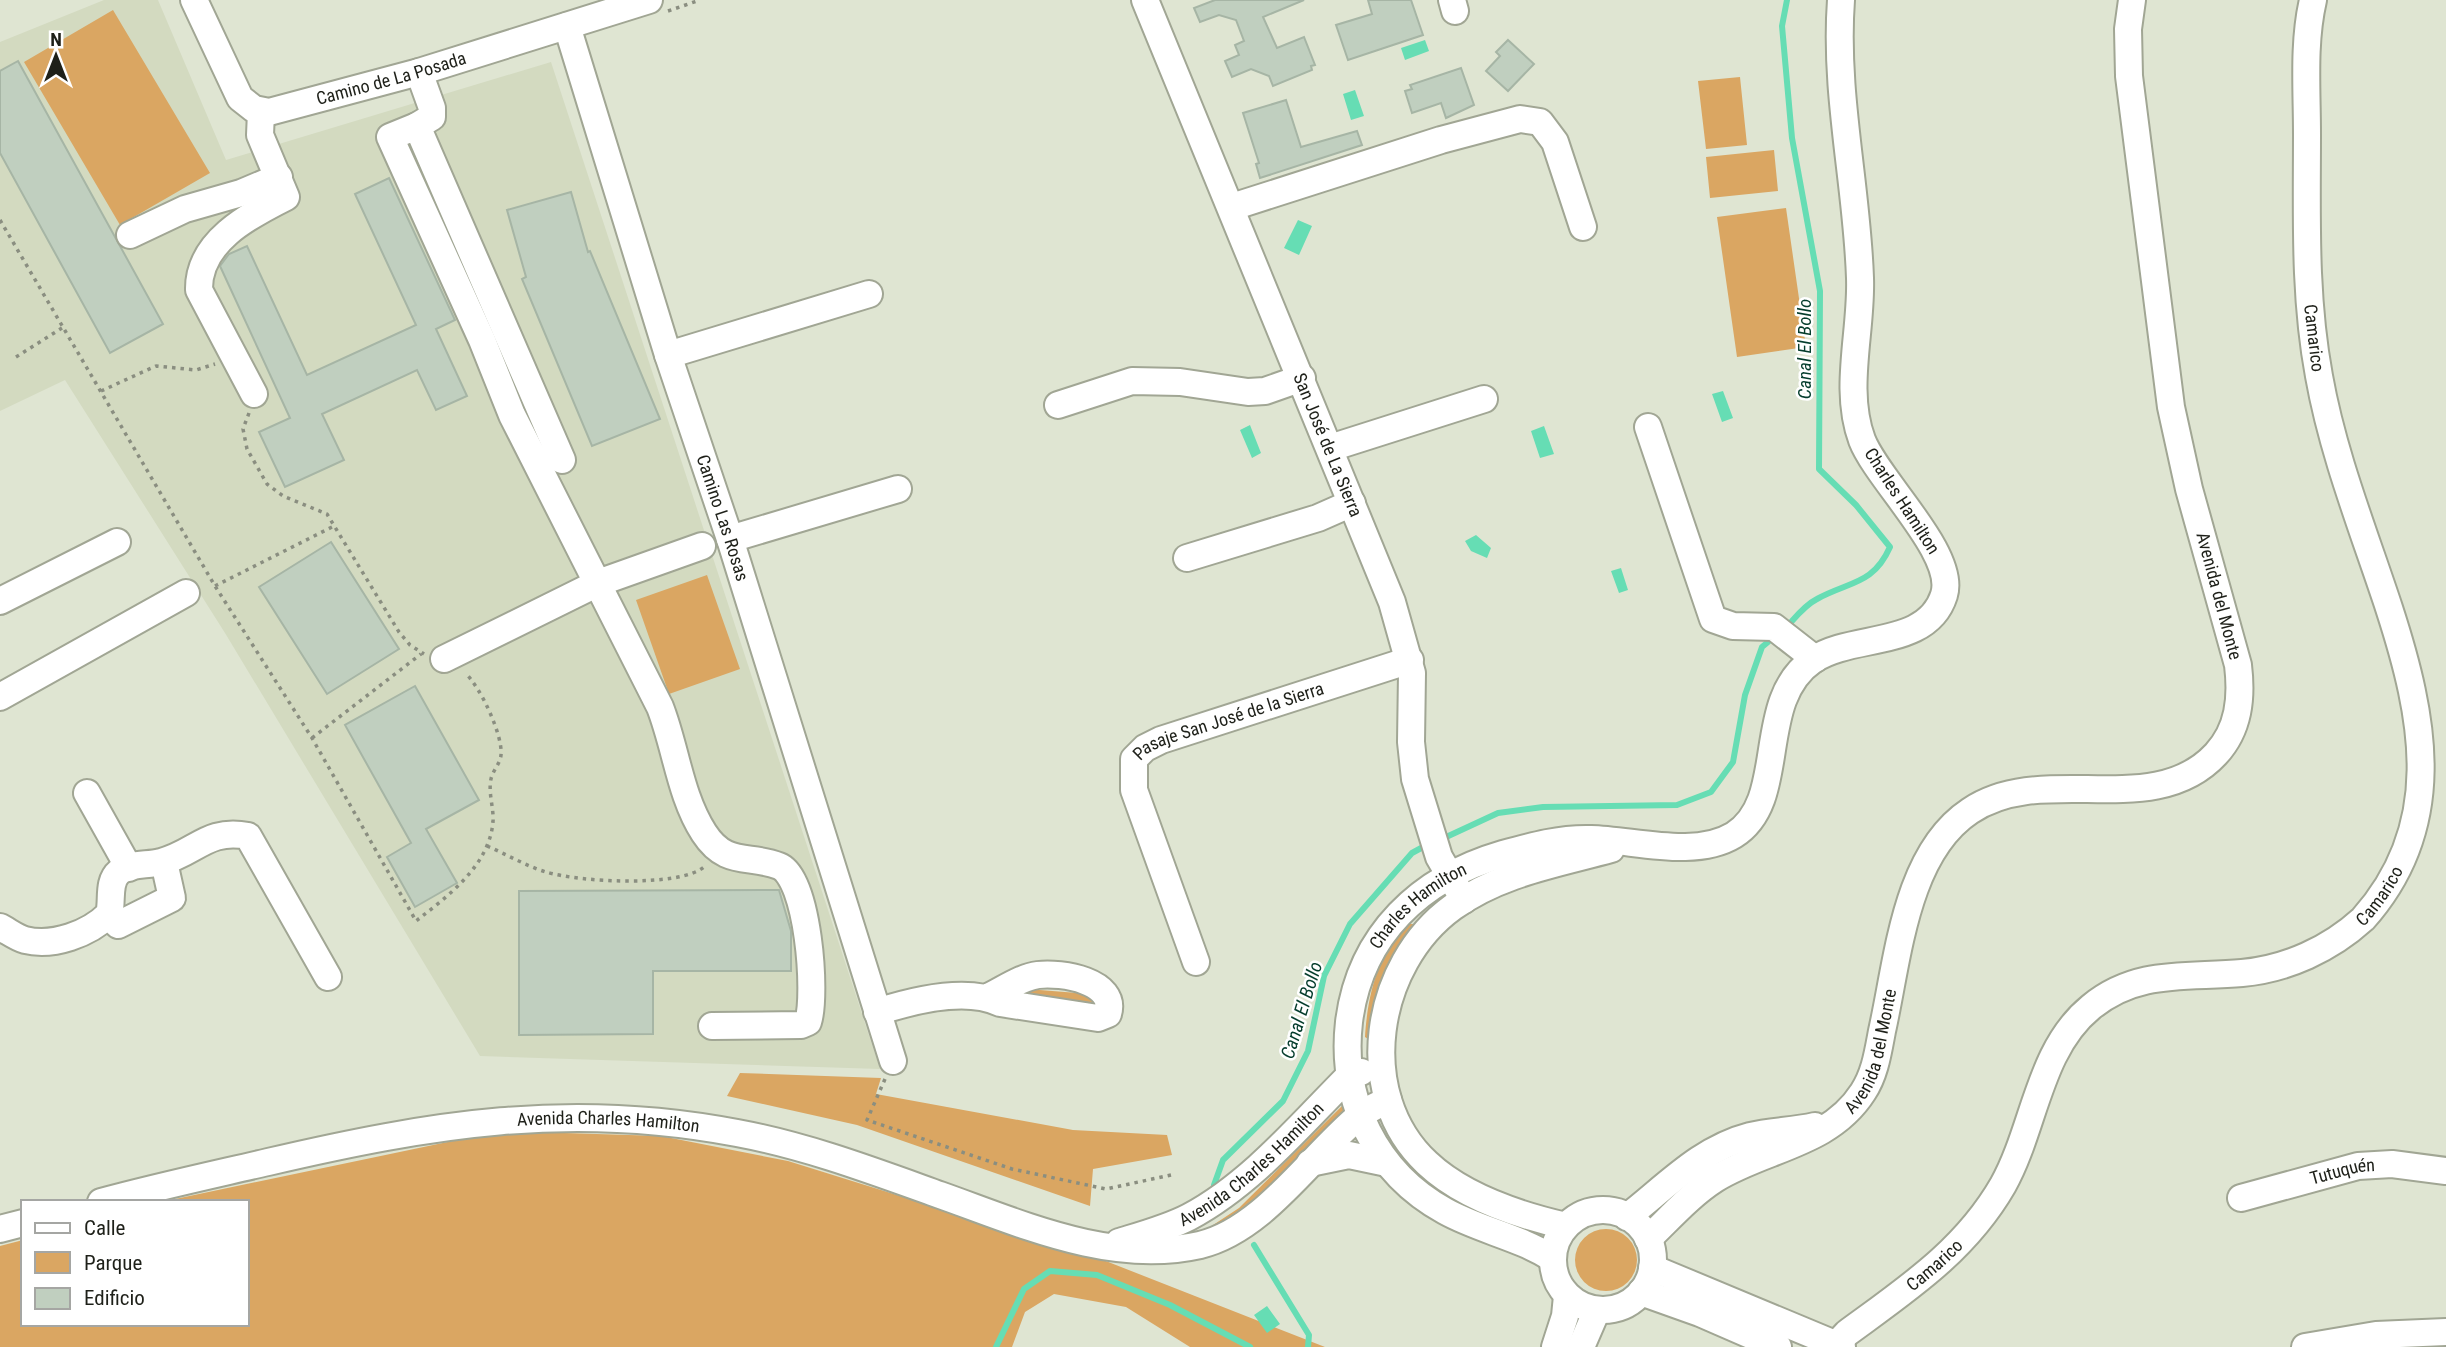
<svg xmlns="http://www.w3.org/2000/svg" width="2446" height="1347" viewBox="0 0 2446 1347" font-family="'Roboto Condensed',sans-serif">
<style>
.built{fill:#d3dac0}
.green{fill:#daa662}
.water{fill:#66ddb4}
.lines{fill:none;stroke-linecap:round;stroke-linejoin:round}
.stream{stroke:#66ddb4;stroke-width:6}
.building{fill:#c0cfbf;stroke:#a6b5a5;stroke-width:2}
.minor-casing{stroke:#a1a694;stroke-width:30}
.path{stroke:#8a8e80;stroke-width:3.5;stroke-dasharray:3.5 5;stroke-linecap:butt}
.minor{stroke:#fff;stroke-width:26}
.labels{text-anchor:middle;stroke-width:5;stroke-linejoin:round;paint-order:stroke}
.street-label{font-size:18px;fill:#1e2019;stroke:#fff}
.water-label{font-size:19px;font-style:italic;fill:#053d2d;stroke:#fff}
</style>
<rect width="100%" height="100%" fill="#dfe5d2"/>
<path class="built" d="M104,0H158L226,160L551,62L880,1069L480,1056L225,633L65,380L0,411V42Z"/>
<path class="green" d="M113,10L210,173L120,225L24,62Z
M1740,77L1747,145L1706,149L1698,81Z
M1774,150L1778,191L1710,198L1706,157Z
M1786,208L1806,347L1737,357L1717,217Z
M707,575L740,669L669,694L636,600Z
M1410,924H1416L1374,1036L1368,1039L1365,1037C1367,1000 1378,946 1410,924Z
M1027,989L1090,994L1102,1006L1012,998Z
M740,1073L881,1078L876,1094L1073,1130L1167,1135L1172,1155L1093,1169L1090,1206L857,1125L727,1096Z
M1346,1105L1350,1108L1245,1212L1211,1230L1210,1227L1239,1208L1342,1106Z
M500,1131L661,1136L788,1161L1093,1256L1325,1347H1190L1126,1307L1054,1294L1025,1312L1012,1347H0V1246L23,1240V1324H247V1202H161Z
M1575 1260a31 31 0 1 1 62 0a31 31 0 1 1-62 0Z"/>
<path class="water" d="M1425,40L1429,51L1405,60L1401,48Z
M1355,90L1364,116L1351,120L1343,94Z
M1298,220L1312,226L1299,255L1284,248Z
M1723,391L1733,418L1722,422L1712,394Z
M1250,425L1261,453L1252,458L1240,430Z
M1544,426L1554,454L1540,458L1531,431Z
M1476,535L1491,548L1487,558L1471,551L1465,541Z
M1621,568L1628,590L1619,593L1611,571Z
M1267,1306L1280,1324L1267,1333L1254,1315Z"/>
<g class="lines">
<path class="stream" d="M1787,0L1782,26L1792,138L1820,291L1819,469L1856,505L1890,547C1873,585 1850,581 1817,599C1807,604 1799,613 1792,621
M1444,838L1498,813L1543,807L1677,805L1711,792L1733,762L1745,695L1762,647L1768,642
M1214,1185L1223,1160L1283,1101L1308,1051L1324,976L1350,924L1412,853L1423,847
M1254,1245L1309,1335L1308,1347
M996,1347L1024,1289L1050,1271L1097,1275L1170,1305L1250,1347"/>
</g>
<path class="building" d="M1215,0H1304L1263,17L1277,48L1304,37L1315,65L1311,66L1312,70L1273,86L1269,76L1251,69L1232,77L1225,61L1239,55L1235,45L1244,41L1236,20L1219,15L1200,22L1194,8Z
M1368,0H1411L1423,35L1348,60L1336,25L1372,14Z
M1508,40L1534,64L1508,91L1486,71L1500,56L1496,52Z
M18,61L163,324L110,353L0,153V71Z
M1461,68L1474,105L1446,118L1441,103L1412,113L1405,91L1412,89L1410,85Z
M1286,100L1301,147L1357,131L1362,145L1260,178L1256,164L1259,163L1243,113Z
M389,178L455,320L436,329L467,396L436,410L417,370L322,414L344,460L285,487L259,432L290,418L220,266L229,254L247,246L307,375L416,325L355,194Z
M571,192L588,252L590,251L660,419L592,446L522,279L526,277L507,210Z
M331,542L399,649L327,694L259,587Z
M415,686L479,800L426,829L457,883L415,907L387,857L411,843L345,725Z
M779,890L791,931V971H653V1034L519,1035V891Z"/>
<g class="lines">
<defs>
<g id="minor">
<path id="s1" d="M194,0L240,98L254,109L269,112L419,72L649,0"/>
<path id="s2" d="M1145,0L1392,602L1412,673L1411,742L1415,779L1439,857L1464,900"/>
<path d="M1452,0L1455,11"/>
<path id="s3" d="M567,26L668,355L730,539L893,1061"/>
<path d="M419,72L432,108V117L417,126L562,460"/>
<path d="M417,126L390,137L482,340L512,415L660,707C676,748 680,796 704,833C726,867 748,854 779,866C808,877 817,994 808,1022L801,1025L712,1026"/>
<path d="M1232,207L1441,140L1520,119L1540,122L1555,142L1583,227"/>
<path d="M130,235L185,209L241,193L279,177"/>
<path d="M668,355L869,294"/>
<path d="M254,394L199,290C198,242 248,216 286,197L260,135L261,112"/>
<path d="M1058,405L1132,381L1180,382L1248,392L1265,391L1302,378"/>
<path d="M1648,427L1713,619L1733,626L1774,627L1815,659"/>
<path d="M1330,448L1484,399"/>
<path d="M730,539L898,489"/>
<path d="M1187,558L1318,518L1352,503"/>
<path d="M0,601L117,542"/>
<path d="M444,659L598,583L702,546"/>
<path d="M0,697L186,593"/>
<path d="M87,793L129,868"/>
<path d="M109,914L118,925L172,898L164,862"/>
<path d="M0,927C8,931 17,938 25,940C53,947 89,934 109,914C113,901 107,882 119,872C131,862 147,866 161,862C196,853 207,828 248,836L328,977"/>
<path id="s4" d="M1196,962L1134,790V759L1145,748L1161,740L1410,660"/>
<path d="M877,1012C911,1001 966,987 1000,1003L1098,1018L1108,1014C1118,981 1061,972 1038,975C1021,977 1003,990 988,997"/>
<path d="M1310,1163L1349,1155L1387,1163"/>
<path id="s5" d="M2241,1198L2358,1166L2392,1164L2446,1171"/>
<path id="s6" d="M101,1202C156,1187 212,1175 268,1162C431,1124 570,1101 737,1133C807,1146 873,1171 940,1195C1022,1224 1111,1265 1200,1245C1263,1230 1310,1157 1358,1117C1366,1110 1378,1105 1388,1100"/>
<circle cx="1603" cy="1260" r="50"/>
<path d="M1627,1217C1666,1187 1700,1149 1750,1136C1771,1131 1794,1131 1815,1126"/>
<path d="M1566,1226C1518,1215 1463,1197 1427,1163C1353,1094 1374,964 1453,907C1500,873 1557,864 1611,849"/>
<path d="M0,1229L23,1223"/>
<path id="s7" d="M1648,1239C1669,1219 1690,1195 1715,1179C1765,1148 1829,1145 1863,1092C1875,1074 1878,1052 1882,1031C1898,960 1905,854 1970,811C2044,761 2153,822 2216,754C2239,729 2242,698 2238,665L2189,489L2171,407L2129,76L2128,29L2132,0"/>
<path id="s8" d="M1119,1242C1142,1235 1168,1228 1189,1217C1251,1184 1300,1125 1349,1076L1361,1072"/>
<path id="s9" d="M1552,1258C1519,1237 1479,1230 1445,1211C1376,1173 1340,1100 1349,1022C1360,934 1421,878 1503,854C1532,846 1561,838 1591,839C1634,840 1695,859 1734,835C1790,800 1753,701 1813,660C1853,633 1927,649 1944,595C1957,554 1878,481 1862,440C1843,389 1862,331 1860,278C1857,185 1834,94 1841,0"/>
<path d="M1652,1268L1842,1347"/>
<path d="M1641,1292L1700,1313L1778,1347"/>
<path d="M1555,1347L1565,1316L1567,1296"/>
<path d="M1581,1347L1597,1310"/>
<path id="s10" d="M1834,1347L1847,1333C1907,1289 1965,1251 2003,1185C2035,1128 2038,1050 2091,1007C2137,969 2187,978 2242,973C2287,969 2330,949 2363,919C2446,826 2425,719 2389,608C2364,532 2333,455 2319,376C2304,296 2307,215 2307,134C2307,89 2303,43 2313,0"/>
<path d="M2305,1347L2376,1335L2446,1332"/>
</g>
</defs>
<use href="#minor" class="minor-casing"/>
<path class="path" d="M668,11L700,0
M0,220L215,586L312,738L416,921C448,896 489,866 493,822C494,808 488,793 491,779C493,770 500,764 501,755C503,735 480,686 465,673
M16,357L62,328
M101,391L156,366L196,370L215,364
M249,413L243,429L247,449L267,484L283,496L327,514L399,632L410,645L424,654
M215,586L334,526
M312,738L421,654
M487,846C506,854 526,866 546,872C578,882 682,888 705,866
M885,1079L867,1120L1012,1169L1106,1189L1171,1175"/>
<use href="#minor" class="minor"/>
</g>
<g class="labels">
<g class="street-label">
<text dy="6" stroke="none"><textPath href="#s1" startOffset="268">Camino de La Posada</textPath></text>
<text transform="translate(2314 338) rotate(83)" y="6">Camarico</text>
<text dy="6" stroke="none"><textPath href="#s2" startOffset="481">San José de La Sierra</textPath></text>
<text transform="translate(1902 501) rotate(57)" y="6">Charles Hamilton</text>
<text dy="6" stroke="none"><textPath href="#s3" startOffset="516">Camino Las Rosas</textPath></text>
<text transform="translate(2219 596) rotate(75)" y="6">Avenida del Monte</text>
<text dy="6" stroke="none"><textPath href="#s4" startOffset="317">Pasaje San José de la Sierra</textPath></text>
<text dy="6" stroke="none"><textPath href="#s10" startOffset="758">Camarico</textPath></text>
<text dy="6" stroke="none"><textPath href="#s9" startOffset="483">Charles Hamilton</textPath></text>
<text dy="6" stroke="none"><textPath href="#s7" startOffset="306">Avenida del Monte</textPath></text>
<text dy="6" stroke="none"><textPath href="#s6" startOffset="516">Avenida Charles Hamilton</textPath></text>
<text dy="6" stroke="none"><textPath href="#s8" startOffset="156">Avenida Charles Hamilton</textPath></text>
<text dy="6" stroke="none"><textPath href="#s5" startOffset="105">Tutuquén</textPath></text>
<text dy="6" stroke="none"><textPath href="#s10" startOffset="130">Camarico</textPath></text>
</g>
<g class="water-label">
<text transform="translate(1804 349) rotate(-90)" y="7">Canal El Bollo</text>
<text transform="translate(1301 1010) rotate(-73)" y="7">Canal El Bollo</text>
</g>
</g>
<rect x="21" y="1200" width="228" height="126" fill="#ffffff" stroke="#a5a6a3" stroke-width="2"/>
<rect x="35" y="1223" width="35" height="10" fill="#ffffff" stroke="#a5a6a3" stroke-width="2"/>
<text x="84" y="1235" font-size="21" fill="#1e2019">Calle</text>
<rect x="35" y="1252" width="35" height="21" fill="#daa662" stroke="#a5a6a3" stroke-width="2"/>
<text x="84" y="1270" font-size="21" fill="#1e2019">Parque</text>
<rect x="35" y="1288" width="35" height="21" fill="#c0cfbf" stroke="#a5a6a3" stroke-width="2"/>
<text x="84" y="1305" font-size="21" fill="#1e2019">Edificio</text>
<g transform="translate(56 56)" stroke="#ffffff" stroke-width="5" paint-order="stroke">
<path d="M0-5L12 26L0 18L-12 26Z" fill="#1e2019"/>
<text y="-10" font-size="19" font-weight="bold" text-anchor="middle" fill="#1e2019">N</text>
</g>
</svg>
